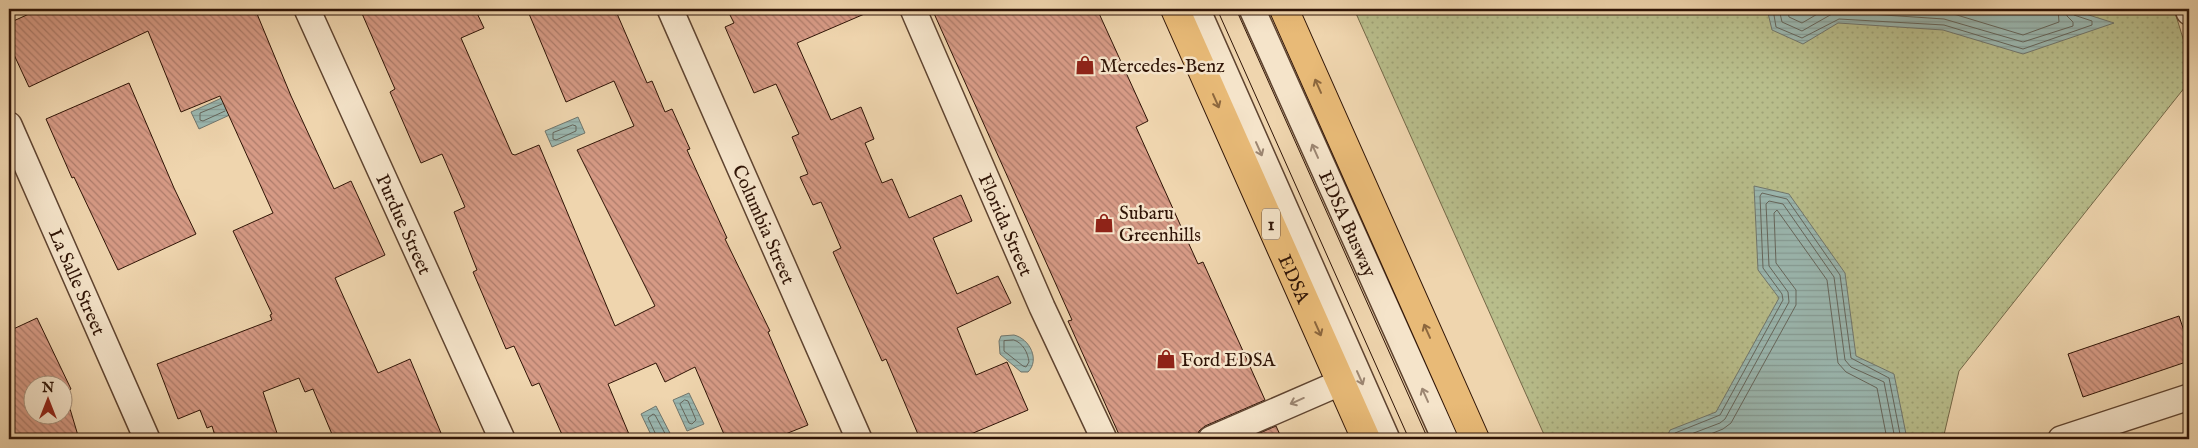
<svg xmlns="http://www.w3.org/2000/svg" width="2198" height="448" viewBox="0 0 2198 448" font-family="'IM FELL English',serif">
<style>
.grass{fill:url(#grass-dots);stroke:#746848}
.water{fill:url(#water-rules);stroke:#70766d}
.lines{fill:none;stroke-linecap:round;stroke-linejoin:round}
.shore{stroke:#65665c;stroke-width:1}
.building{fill:url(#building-back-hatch);stroke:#2f1406;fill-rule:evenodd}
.minor-casing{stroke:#5f4430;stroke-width:28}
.highway-casing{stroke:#2f1406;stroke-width:30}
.minor{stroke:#f5e4ca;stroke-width:25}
.highway{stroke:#e8ba77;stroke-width:28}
.tram{stroke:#2f1406;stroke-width:1}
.oneway{stroke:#8c673e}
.oneway2{stroke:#9c8672}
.labels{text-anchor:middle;stroke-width:5;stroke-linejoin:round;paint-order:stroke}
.shield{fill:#f5e4ca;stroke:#6a5241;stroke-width:1}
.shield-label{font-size:18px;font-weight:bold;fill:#2f1406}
.poi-label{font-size:19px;fill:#2f1406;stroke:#f5e4ca;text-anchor:start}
.street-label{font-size:19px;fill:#2f1406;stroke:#f5e4ca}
</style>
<defs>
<pattern id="grass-dots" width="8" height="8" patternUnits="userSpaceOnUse" patternTransform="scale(1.25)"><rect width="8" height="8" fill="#b8bd8b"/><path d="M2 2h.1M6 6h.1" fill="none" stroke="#9ea276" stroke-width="1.8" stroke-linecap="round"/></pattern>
<pattern id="water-rules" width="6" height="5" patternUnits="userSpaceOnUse" patternTransform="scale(1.25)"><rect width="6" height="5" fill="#9bb8b1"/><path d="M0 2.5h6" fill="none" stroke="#869d97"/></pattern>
<pattern id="building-back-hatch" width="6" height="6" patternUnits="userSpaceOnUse" patternTransform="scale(1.25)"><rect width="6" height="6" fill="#d69a85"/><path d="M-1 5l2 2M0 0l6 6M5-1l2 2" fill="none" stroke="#ae7c6b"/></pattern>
</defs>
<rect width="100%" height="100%" fill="#efd5ae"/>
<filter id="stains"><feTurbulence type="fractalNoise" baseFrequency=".004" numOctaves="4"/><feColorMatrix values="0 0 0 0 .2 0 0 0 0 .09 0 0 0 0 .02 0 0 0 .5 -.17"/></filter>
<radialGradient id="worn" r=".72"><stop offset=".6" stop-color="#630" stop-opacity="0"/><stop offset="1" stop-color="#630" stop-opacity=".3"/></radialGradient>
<path class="grass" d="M1354,9H2174L2189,58V82L1959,371L1943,439H1546Z"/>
<path class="water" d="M1767,9H2070L2114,23L2023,54L1943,30L1838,23L1803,44L1772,30Z
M226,96L234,113L199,129L191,112Z
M578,117L585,133L552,147L545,131Z
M1754,186L1789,194L1845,273L1856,356L1894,374L1907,439H1666L1670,430L1716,412L1779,298L1758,270Z
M1014,335C1030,339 1040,360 1028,372H1021L1000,354L999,341L1001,336Z
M689,393L704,424L687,431L673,400Z
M656,406L673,439H653L641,414Z"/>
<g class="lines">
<path class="shore" d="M1773,9L1776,27L1802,38L1839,19L1944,25L2023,49L2092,25V21L2074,15L2071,9
M1779,9L1782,22L1802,31L1832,14L1839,12L1944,19L2023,42L2073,26V22L2067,16L2065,9
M1787,9L1789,17L1802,23L1826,9
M1902,9L1947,12L2023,35L2059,22L2058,9
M222,104L200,113V120L203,121L225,111
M573,125L576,126V131L556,140L553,139V133Z
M1014,340C1023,343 1028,353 1029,362L1026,367L1023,366L1004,351V341Z
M685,400L688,401L696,420L692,424L689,423L680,404Z
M658,439L648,418L653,414L655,415L668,439
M1671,439L1675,433L1720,415L1783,300L1782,294L1763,268L1760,196L1762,193L1787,199L1840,275L1851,358L1889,378L1901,439
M1678,439L1720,423L1725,419L1789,302L1788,292L1769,266L1766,204L1769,201L1783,204L1834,277L1845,360L1851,367L1884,382L1895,439
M1698,439L1723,429L1731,423L1796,305V290L1776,263L1774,213L1777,210L1827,280L1838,363L1846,372L1877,388L1887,439"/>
</g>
<path class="building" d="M40,9H255L291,96L334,189L351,181L385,255L335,278L378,373L410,359L441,433L426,439H334L313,389L305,392L299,378L263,392L279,439H216L212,426L207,428L200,410L178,419L157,364L272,320L270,315L272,314L233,231L273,213L220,96L181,112L148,31L29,87L9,44V23Z
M360,9H475L484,28L461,38L512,154L515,155L539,145L615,326L655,306L577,150L634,126L614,81L566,102L527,9H615L647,83L652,81L665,112L672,109L690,149L687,150L727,238L725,239L770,331L768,332L808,425L773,439H726L695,367L665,382L656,363L608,384L631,439H564L539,383L532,386L514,346L506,349L473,272L477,270L454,212L465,207L442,154L421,163L390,92L395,89Z
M727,9H876L797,43L831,120L861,107L874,139L865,143L882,183L892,179L909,218L961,195L972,221L933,238L957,294L998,276L1011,303L957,328L976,375L1007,362L1028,410L959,439H920L886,359L882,361L833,252L841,248L821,202L813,205L800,177L808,174L792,137L799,134L776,84L754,93L725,27L734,23Z
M932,9H1097L1148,121L1136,127L1198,264L1203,262L1265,400L1205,426L1199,431L1197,439H1121L1068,321L1072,320Z
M129,83L174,188L196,234L118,270L74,177L72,178L46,119Z
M2179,316L2189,346V361L2083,397L2068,354Z
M37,318L71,389L65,392L79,439H9V331ZM32,386H62V416H32Z
M1276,426L1282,439H1246Z"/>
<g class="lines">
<defs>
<g id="minor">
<path id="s1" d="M307,9L502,439"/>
<path id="s2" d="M670,9L859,439"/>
<path id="s3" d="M913,9L1042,307L1104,439"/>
<path d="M1197,9L1387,439"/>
<path id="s4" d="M1252,9L1445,439"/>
<path d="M2188,9L2189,12"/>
<path id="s5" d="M9,125L147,439"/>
<path d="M1211,439L1342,382"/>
<path d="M2061,439L2189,397"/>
</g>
<g id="highway">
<path id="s6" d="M1175,9L1366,439"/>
<path d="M1284,9L1475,439"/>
</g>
</defs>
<use href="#minor" class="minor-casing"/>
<use href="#highway" class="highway-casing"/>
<use href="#minor" class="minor"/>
<use href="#highway" class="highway"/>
<path class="tram" d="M1217,9L1409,439
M1236,9L1428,439"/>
</g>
<defs><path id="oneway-shaft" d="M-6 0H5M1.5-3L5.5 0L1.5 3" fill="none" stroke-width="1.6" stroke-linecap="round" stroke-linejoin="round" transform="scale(1.25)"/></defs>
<g class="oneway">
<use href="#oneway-shaft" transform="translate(1318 86) rotate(-114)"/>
<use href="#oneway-shaft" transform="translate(1216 101) rotate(66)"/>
<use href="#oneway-shaft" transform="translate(1318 329) rotate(66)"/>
<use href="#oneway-shaft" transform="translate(1427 331) rotate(-114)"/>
</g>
<g class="oneway2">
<use href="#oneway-shaft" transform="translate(1259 149) rotate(66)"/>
<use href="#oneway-shaft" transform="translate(1315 151) rotate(-114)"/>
<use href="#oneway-shaft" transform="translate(1360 378) rotate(66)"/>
<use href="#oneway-shaft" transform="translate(1425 395) rotate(-114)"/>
<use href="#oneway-shaft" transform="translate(1297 401) rotate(156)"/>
</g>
<defs>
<symbol id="shop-bare" viewBox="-9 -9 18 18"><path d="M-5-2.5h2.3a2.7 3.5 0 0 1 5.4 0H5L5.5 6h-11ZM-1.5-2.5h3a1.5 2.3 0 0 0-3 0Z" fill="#8f2418" stroke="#f5e4ca" stroke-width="2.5" paint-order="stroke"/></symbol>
</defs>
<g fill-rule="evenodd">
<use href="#shop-bare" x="1071" y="51" width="28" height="28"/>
<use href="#shop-bare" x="1090" y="209" width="28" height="28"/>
<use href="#shop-bare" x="1152" y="345" width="28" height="28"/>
</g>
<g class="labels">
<rect class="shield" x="1262" y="208.5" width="18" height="31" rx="4"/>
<g class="shield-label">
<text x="1271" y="230">1</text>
</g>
<g class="poi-label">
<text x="1100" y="72">Mercedes-Benz</text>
<text x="1119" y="219">Subaru<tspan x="1119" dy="22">Greenhills</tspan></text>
<text x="1181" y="366">Ford EDSA</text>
</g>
<g class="street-label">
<text dy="7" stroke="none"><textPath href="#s1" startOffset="236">Purdue Street</textPath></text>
<text dy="7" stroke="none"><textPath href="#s2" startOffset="235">Columbia Street</textPath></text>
<text dy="7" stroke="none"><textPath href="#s4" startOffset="235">EDSA Busway</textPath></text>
<text dy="7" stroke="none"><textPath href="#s3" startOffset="235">Florida Street</textPath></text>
<text dy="7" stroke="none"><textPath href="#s6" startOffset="295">EDSA</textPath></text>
<text dy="7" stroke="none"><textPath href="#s5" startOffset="171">La Salle Street</textPath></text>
</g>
</g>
<rect width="2198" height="448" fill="none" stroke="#efd5ae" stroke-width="30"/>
<rect x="10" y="10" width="2178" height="428" fill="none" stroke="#2f1406" stroke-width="2.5"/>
<rect x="15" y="15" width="2168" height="418" fill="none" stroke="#2f1406"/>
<g transform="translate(48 400)"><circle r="24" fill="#f5e4ca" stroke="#a6917c"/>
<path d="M0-4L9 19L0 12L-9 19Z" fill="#8f2418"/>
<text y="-8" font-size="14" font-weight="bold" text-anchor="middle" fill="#2f1406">N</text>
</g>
<rect width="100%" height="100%" filter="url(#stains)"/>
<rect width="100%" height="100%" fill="url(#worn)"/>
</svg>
